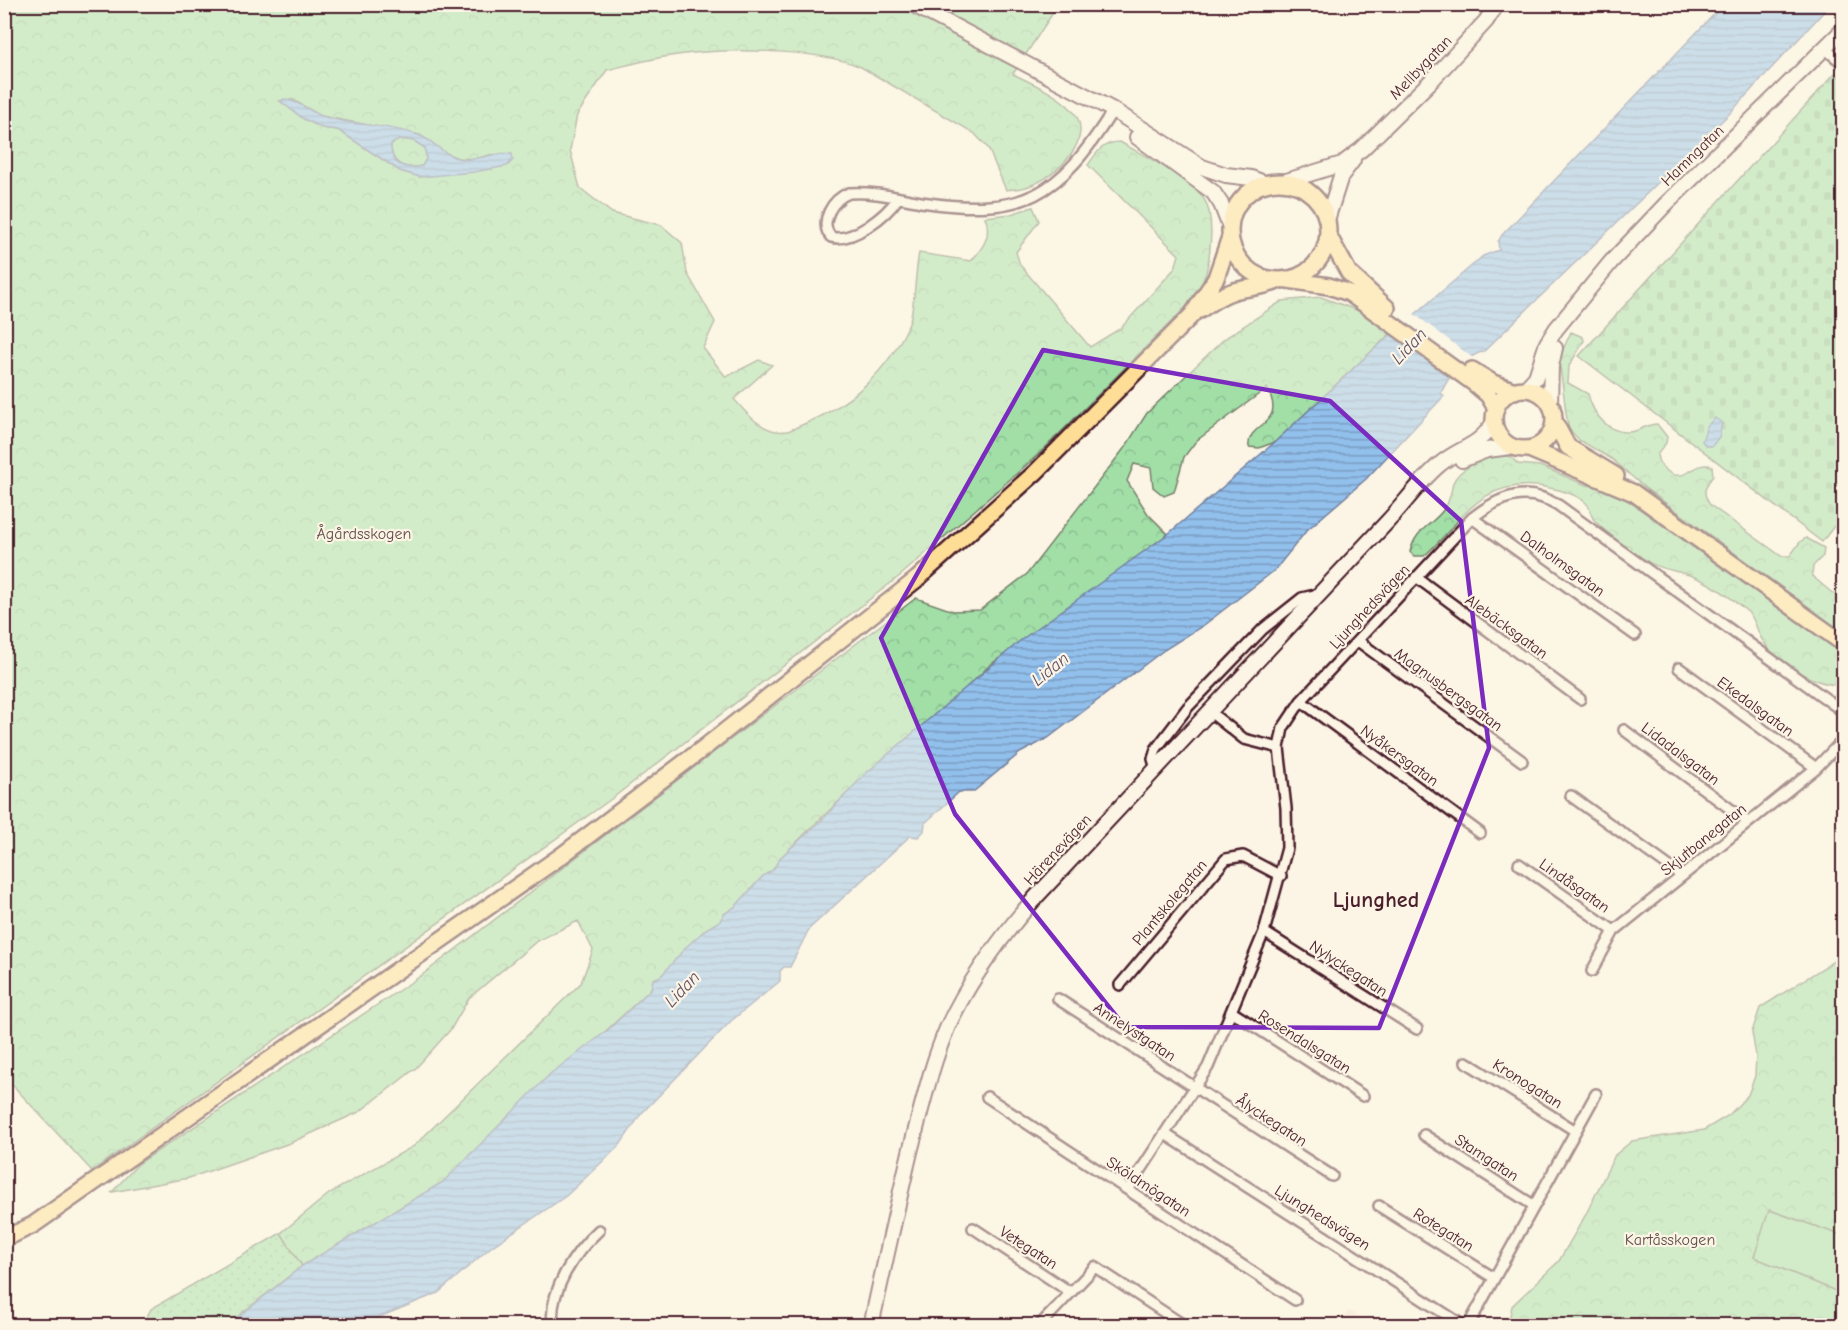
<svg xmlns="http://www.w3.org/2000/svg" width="1848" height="1330" viewBox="0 0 1848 1330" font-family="'Comic Neue',sans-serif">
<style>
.built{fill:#f9e2d5}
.grass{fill:url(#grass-dots);stroke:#767f69;stroke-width:1.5}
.forest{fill:url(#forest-crowns);stroke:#767f69;stroke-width:1.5;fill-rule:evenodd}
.cemetery{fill:url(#cemetery-stones);stroke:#767f69;stroke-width:1.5}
.park{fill:#a1dfa7;stroke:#767f69;stroke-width:1.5}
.water{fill:url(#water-rules);stroke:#75809f;stroke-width:1.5;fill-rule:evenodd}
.pier{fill:#fcf5e5}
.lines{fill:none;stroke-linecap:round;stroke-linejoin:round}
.street-casing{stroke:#4a1f2b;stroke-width:14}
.secondary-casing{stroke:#4a1f2b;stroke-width:18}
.primary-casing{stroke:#4a1f2b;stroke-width:20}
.street{stroke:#fcf5e5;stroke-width:9}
.secondary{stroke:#fcf5e5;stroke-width:14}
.primary{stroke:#fede96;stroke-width:15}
.marked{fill:none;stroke:#7b2cbf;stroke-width:4.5;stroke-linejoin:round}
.labels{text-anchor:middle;stroke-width:4.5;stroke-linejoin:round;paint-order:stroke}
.street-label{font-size:16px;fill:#4a1f2b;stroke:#fcf5e5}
.park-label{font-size:16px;fill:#604f4a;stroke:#fcf5e5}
.water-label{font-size:18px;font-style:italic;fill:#604f65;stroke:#fcf5e5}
.district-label{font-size:22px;font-weight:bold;fill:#4a1f2b;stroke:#fcf5e5}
</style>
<defs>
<pattern id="grass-dots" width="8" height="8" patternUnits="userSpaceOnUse" patternTransform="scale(1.5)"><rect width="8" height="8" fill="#a1dfa7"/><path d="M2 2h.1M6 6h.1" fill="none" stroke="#8cbf90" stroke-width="1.8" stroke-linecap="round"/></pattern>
<pattern id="forest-crowns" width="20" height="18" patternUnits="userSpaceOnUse" patternTransform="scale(1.5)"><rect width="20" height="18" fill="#a1dfa7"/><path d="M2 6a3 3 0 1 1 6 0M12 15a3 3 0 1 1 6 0" fill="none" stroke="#8cbf90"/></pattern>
<pattern id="cemetery-stones" width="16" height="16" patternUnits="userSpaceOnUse" patternTransform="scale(1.5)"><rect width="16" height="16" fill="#a1dfa7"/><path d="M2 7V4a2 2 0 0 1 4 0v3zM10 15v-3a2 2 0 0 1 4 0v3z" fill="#8cbf90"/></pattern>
<pattern id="water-rules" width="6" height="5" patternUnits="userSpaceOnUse" patternTransform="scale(1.5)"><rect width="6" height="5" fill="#92c0ec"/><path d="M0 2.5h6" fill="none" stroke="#799bbf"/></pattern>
</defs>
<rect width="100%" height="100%" fill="#fcf5e5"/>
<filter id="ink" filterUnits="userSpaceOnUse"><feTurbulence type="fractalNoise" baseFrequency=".0167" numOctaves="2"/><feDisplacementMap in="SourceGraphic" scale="12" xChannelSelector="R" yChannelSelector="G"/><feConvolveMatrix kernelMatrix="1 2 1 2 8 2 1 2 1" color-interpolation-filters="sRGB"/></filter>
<g filter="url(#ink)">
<path class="built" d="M1349,1311L1373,1325H1336Z"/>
<path class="grass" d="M281,1233L302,1266L227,1325L142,1326L151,1309Z"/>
<path class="forest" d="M5,5H1058L1013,74C1033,84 1056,93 1072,110C1098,138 1055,178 1029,186C1022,189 1013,189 1006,190L988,148L974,133L861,67C816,48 719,48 670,56C649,59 628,65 607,70L577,115L570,150L580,188L612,213L661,225L682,243L687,273L715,322L703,348L726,377L759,360L772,365L734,399C747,414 764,435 787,431C792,430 799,426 804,424C849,406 888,371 908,326C915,311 915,272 919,253L971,261C984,247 992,235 985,217L1011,214L1033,207L1039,221L1016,252L1020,265L1090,347L1121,328L1175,268L1179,255L1088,165C1097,152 1103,142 1120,142C1142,155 1190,177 1204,199C1216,217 1210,266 1202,285C1198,292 1193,298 1189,304L1040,453L901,575L614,797L92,1171L5,1077ZM293,100L321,116L420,135L443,152L458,158L475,159L493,154L420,177L400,171L338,130L322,128L304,119L280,101Z
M401,139L414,141L425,148L426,159L422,166C403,170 390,164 391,143Z
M1321,297L1359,311L1392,332L1275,442L1259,448L1249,447C1246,422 1288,427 1267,388L1196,441L1184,457L1174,492L1164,496L1153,487L1151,468L1134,464L1127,481L1148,514L1168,534L990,665L945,708L886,756L780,858L773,870L763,876L735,907L724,914L720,921L706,929L661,976L653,979L651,989L443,1182L302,1266L281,1233L330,1193L414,1146L581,983L593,950L578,921L537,941L469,998L451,1029L416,1068L359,1112L290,1143L189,1178L112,1192L137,1165L422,975L916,598L953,611L980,610L1027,574L1126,446L1147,413L1224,339L1282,301Z
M1571,332L1583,337L1584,341L1569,366L1568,383L1588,394C1593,415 1610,437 1635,431C1643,429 1648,424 1657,424L1667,437L1666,443L1657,455C1658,463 1661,467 1667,471C1686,485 1693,460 1712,466L1713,476C1704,487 1702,493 1710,505L1781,556H1790L1800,542L1806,538L1824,548L1823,556L1813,566L1812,576L1843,602V632L1645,488L1612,459L1579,440L1569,429L1567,420L1559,358Z
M1495,456H1510L1518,464L1540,466L1586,485L1602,487L1624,498L1843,654V686C1814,684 1780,667 1763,641C1757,633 1756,620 1749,613C1733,599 1712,583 1692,576C1676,570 1660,570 1645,560C1628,549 1609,536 1595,521C1589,515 1592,507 1585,502C1573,492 1553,488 1538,486C1477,480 1463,522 1424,556H1414L1410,552C1416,528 1433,525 1444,509C1450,502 1451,491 1453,483C1458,469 1481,459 1495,456Z
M1843,955V1236L1770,1210L1754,1257L1843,1294V1325L1508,1326L1512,1306L1559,1261L1585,1216L1615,1155L1632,1141L1704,1130L1729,1115L1748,1095L1755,1076L1756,1056L1752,1032L1760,1008Z"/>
<path class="cemetery" d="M1835,73L1843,80L1844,513L1822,542L1579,356Z"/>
<path class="park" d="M1769,1210L1843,1236V1294L1754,1257Z"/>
<path class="water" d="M1723,5H1830L1729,114L1484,351C1464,357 1449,375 1441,393L1444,396L1366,479L1307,530L1275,570L1204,625L1164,650L1048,738L1020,753L973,792H959L925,823L924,831L918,837L910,836L809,929L790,967H784L780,971V981L731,1021L641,1114L620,1145L566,1196L491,1247L438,1293L360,1325L227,1326L302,1266L443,1182L550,1074L608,1030L651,989L653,980L661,976L686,947L706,929L720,921L724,914L735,907L763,876L773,870L780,858L823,819L864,775L1021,640L1168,534L1275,442L1372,351L1475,263L1483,256L1499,250L1498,242L1502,235Z
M284,99C299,101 309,111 322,116C353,126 387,124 418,135C432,139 442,154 457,158C476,163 493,151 512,154L513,160L507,166L474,172L420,177L400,171L338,130L322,128L304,119L280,101ZM401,139L414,141L425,148L426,159L422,166C403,170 390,164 391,144Z
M1715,418L1722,423L1719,437L1712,446H1706L1702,441L1707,426Z"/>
<path class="pier" d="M1413,313L1473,358L1455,376L1393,329Z"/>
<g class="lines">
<defs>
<path id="street" d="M1824,48L1844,64
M898,198C886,216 852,243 831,237C818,222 833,199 849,193C873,191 898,198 921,202C1024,217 1058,198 1113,110
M1472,518L1635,635
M1416,577L1580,699
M1358,641L1522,761
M1679,668L1816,768
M1301,701L1480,833
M1210,712L1244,739L1279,748
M1624,730L1748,822
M1156,769L1153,759L1156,749L1188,707L1263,629L1302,598L1319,594
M1571,796L1682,876
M1519,864L1614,931
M1264,932L1417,1029
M1592,971L1614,931L1816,768L1844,739
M1120,985L1226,859L1243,856L1281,876
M1058,999L1332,1176
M1232,1012L1363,1096
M1466,1062L1574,1130
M987,1097L1295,1300
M1165,1134L1464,1326
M1424,1135L1533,1205
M1128,1190L1208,1067L1264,932L1287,848L1286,808L1279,748L1283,728L1301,701L1472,518C1500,496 1526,486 1558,505L1844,712
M1379,1206L1494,1278
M973,1228L1070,1292
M553,1326C548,1291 575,1252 599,1230
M1039,1326L1095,1267L1185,1326
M1468,1326L1596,1094"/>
<path id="secondary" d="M912,4L1113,110L1202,167L1226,175L1251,178L1267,184
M1137,137L1213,192L1221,204L1230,227
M1283,182L1342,164L1362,149L1431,81L1486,21L1497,4
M1327,220L1341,176L1353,160
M1525,389L1536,377L1547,343L1556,329L1611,262L1665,205L1844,29
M1550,403L1551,366L1555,348
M1462,460L1487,450L1511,447
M871,1326C884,1266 897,1207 911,1148C922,1107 931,1065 948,1026C970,978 1001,937 1035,898L1388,521C1405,503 1420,481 1439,465C1461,446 1477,449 1494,422"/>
<path id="primary" d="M1230 231a49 49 0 1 1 98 0a49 49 0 1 1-98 0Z
M1328,235L1349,273L1387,308
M1288,280L1329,286L1349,293L1475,384L1488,395L1496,408
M1200,310C1211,302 1221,295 1234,291C1249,287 1263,288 1277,281
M1472,370L1493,383L1515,391
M1494 419a30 30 0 1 1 60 0a30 30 0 1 1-60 0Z
M1554,421L1568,447L1616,476
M1529,449L1634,493L1844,644
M4,1239L33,1225L561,856L705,747L917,579L1036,472L1192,315L1216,278L1230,237"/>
</defs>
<use href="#street" class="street-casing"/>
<use href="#secondary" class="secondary-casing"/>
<use href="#primary" class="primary-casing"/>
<use href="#street" class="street"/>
<use href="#secondary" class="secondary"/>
<use href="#primary" class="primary"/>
</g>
</g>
<path d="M0 0H1848V1330H0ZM1043,350L1330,401L1461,521L1489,748L1379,1028L1125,1027L955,814L881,638Z" fill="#fcf5e5" fill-opacity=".55" fill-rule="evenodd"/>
<path class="marked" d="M1043,350L1330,401L1461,521L1489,748L1379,1028L1125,1027L955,814L881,638Z"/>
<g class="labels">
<g class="street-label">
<text transform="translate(1420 67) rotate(-46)" y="6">Mellbygatan</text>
<text transform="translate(1692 155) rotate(-44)" y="6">Hamngatan</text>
<text transform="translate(1563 563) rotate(36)" y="6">Dalholmsgatan</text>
<text transform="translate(1369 606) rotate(-47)" y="6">Ljunghedsvägen</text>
<text transform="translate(1507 626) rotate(36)" y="6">Alebäcksgatan</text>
<text transform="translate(1449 689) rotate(36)" y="6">Magnusbergsgatan</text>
<text transform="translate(1756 706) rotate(36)" y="6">Ekedalsgatan</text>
<text transform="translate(1681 753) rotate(37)" y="6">Lidadalsgatan</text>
<text transform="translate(1400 755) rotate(36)" y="6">Nyåkersgatan</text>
<text transform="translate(1703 839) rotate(-39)" y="6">Skjutbanegatan</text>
<text transform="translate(1057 849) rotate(-47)" y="6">Härenevägen</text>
<text transform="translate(1575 885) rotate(35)" y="6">Lindåsgatan</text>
<text transform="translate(1169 902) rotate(-50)" y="6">Plantskolegatan</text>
<text transform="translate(1349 968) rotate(33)" y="6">Nylyckegatan</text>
<text transform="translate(1135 1031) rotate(33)" y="6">Annelystgatan</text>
<text transform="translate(1305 1041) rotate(32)" y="6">Rosendalsgatan</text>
<text transform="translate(1528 1083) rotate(32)" y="6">Kronogatan</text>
<text transform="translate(1272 1120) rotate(33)" y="6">Ålyckegatan</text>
<text transform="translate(1487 1157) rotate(33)" y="6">Stamgatan</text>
<text transform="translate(1149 1186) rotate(33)" y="6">Sköldmögatan</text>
<text transform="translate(1323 1217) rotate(32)" y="6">Ljunghedsvägen</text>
<text transform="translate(1444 1229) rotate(32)" y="6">Rotegatan</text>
<text transform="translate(1029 1247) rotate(33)" y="6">Vetegatan</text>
</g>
<g class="park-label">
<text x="364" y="539">Ågårdsskogen</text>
<text x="1670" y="1245">Kartåsskogen</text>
</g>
<g class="water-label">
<text transform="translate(1409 346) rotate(-46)" y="6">Lidan</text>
<text transform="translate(1050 669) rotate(-39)" y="6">Lidan</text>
<text transform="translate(682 989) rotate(-46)" y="6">Lidan</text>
</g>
<g class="district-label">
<text x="1376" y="907">Ljunghed</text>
</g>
</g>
<rect width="1848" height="1330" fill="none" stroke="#fcf5e5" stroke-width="24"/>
<rect x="12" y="12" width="1824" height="1306" fill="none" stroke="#4a1f2b" stroke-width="2" filter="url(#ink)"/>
</svg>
